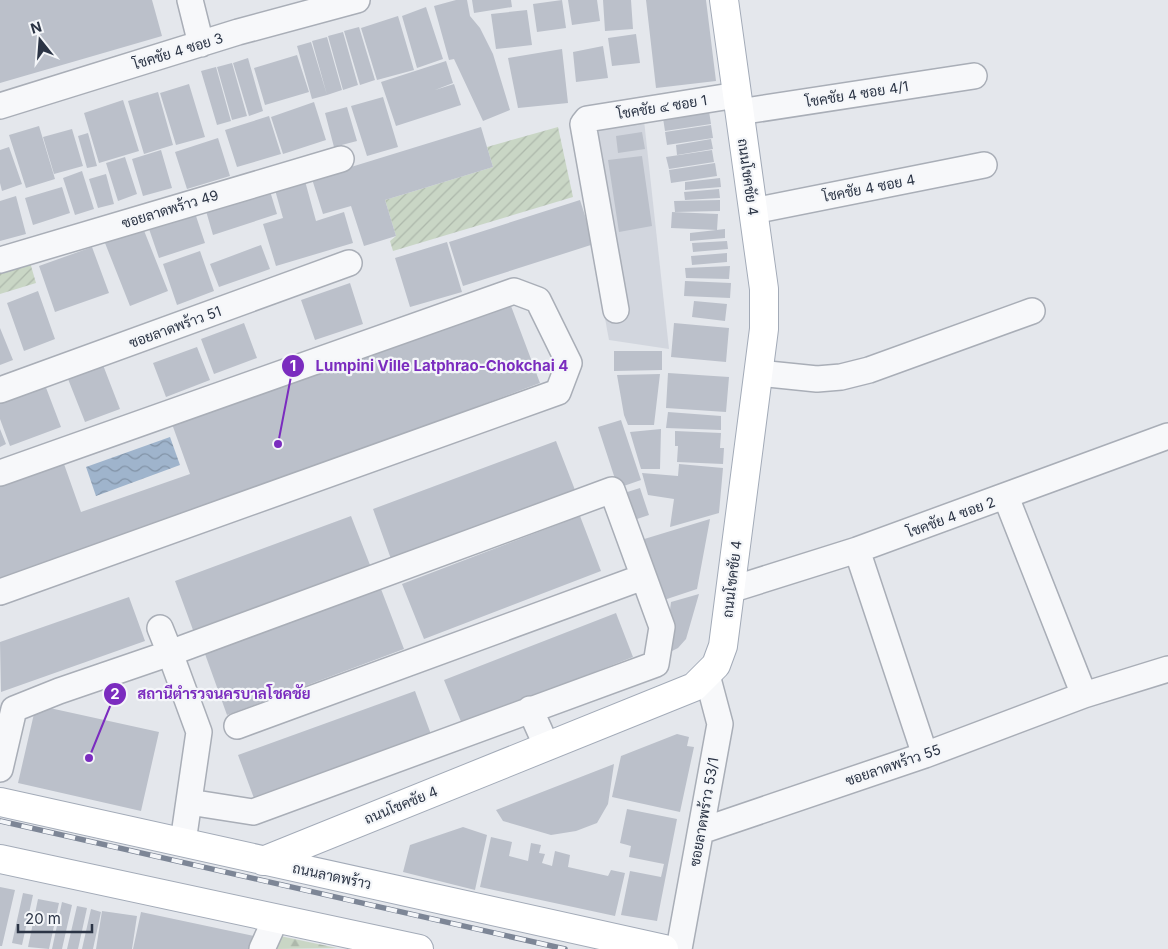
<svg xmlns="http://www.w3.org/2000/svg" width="1168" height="949" viewBox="0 0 1168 949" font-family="Inter,Sarabun,sans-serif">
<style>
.built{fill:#d2d6de}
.forest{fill:url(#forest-firs)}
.garden{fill:url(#garden-furrows)}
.water{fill:url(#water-waves)}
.building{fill:#bbc0ca}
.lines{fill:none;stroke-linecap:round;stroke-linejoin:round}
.minor-casing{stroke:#a9aeb7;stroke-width:28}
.major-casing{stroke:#a3abb8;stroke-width:30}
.minor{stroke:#f7f8fa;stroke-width:25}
.major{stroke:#fff;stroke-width:28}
.rail-casing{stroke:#7d8696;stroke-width:5.5}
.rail{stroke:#f4f6f9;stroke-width:4;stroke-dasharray:11;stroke-linecap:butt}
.labels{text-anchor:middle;stroke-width:4.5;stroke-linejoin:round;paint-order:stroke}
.street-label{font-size:14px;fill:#2b3445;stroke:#f4f6f9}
.leader{fill:none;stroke:#7b2cbf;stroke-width:2}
.callout-dot{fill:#7b2cbf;stroke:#f4f6f9;stroke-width:2}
.mark-label{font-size:15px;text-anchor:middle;font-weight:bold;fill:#fff}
.callout-label{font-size:15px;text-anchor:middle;font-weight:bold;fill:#7b2cbf;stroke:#f4f6f9;stroke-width:4.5;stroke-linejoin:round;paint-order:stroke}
</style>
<defs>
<pattern id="forest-firs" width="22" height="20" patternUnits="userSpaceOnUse" patternTransform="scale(1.25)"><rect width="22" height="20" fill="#c9d6c5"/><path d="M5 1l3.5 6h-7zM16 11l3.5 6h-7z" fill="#adb8ab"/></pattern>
<pattern id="garden-furrows" width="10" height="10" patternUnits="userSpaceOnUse" patternTransform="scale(1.25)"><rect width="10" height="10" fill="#c9d6c5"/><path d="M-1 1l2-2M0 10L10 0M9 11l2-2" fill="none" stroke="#adb8ab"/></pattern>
<pattern id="water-waves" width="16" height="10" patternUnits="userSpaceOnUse" patternTransform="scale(1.25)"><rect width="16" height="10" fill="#9fb4cc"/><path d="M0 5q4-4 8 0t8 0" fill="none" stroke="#8293a7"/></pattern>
</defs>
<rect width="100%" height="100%" fill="#e4e7ec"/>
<path class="built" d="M643,111L669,349L609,340L569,123Z"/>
<path class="forest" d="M280,936L337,948L277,949Z"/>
<path class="garden" d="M558,127L573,197L393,251L390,241L396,236L385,200L493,167L487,147Z
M29,259L36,283L0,294V268Z"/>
<path class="water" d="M170,437L180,465L96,496L86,467Z"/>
<path class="building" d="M0,0H152L162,36L0,83Z
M456,0H467L470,16L480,28L493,54L510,110L483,121L454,59L449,60L434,6Z
M472,0H511L512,7L474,13Z
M562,0L566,28L537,32L533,4Z
M568,0H597L600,21L572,25Z
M603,0H631L633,29L605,31Z
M646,0H706L716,81L656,88Z
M426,7L443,59L417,68L402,16Z
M527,10L532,45L496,49L491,14Z
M398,16L414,70L377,80L361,28Z
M359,27L375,80L360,85L344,31Z
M343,32L358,85L343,90L328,36Z
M636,34L640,63L612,66L608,38Z
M327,37L342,90L327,95L312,41Z
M311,42L327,95L312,99L297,46Z
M603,46L608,78L576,82L573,52Z
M562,49L568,103L518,108L508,58Z
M297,55L309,92L265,105L254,68Z
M248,58L263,111L249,116L233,63Z
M446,61L453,83L435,90L454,84L461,105L396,126L381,82Z
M232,63L247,116L232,120L217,67Z
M216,67L231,121L217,125L201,71Z
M189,84L205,137L176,145L160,93Z
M158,92L173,145L144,154L128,101Z
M383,97L398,147L367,156L351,106Z
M123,100L139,151L99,163L84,113Z
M314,102L326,140L283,154L271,117Z
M347,107L357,141L334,147L325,113Z
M709,111L711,124L665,131L663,118Z
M269,116L281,154L237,167L225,130Z
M711,125L713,138L667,145L665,132Z
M39,126L55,179L26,188L9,135Z
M481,127L493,167L385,200L396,236L364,246L351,206L323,214L312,179Z
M72,129L83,166L54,174L43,137Z
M642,132L645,149L618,153L616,136Z
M88,133L97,166L87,168L78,136Z
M218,138L230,176L187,189L175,152Z
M711,139L713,149L677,155L676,145Z
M9,147L22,184L2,191L0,183V150Z
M161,150L172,188L143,196L132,159Z
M712,150L714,162L669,169L666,157Z
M642,156L652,226L619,232L608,160Z
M125,157L137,194L118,201L106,163Z
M715,163L717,176L671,183L669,170Z
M82,171L94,209L75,215L63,178Z
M106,174L114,204L98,208L89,179Z
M720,178L721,187L685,190V182Z
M305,181L316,221L344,212L353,243L276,266L263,224L283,218L275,190Z
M62,187L70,213L33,225L25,198Z
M719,189L720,198L685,200L684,192Z
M270,191L277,214L213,235L206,211Z
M16,196L26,234L0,241V201Z
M580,200L594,244L463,286L449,242Z
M720,200V211L675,212L674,201Z
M194,210L205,243L159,258L148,226Z
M672,212L718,214L717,230L671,228Z
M143,228L168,291L130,306L105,243Z
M725,229V238L690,241V233Z
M727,241L728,249L693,252L692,243Z
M447,242L462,292L410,307L395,258Z
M261,245L270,269L219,287L210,264Z
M92,247L109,293L55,312L39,266Z
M200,251L214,291L177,305L163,264Z
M727,253V262L692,265L691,256Z
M730,266L729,279L686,278L685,268Z
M685,281L731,283L730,298L684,296Z
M350,283L363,324L315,340L301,300Z
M38,291L55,339L24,351L7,303Z
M508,298L540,383L0,584V487L64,464L81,512L190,474L172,424Z
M694,301L727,304L725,321L692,317Z
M244,323L257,358L214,374L201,339Z
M674,323L729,328L726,362L671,357Z
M0,328L13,360L0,365Z
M197,347L210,380L166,397L153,363Z
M614,351H662V370L614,371Z
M103,365L120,409L85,422L68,379Z
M668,373L729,377L726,412L666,408Z
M660,374L654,425H628L624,415L617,375Z
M45,385L61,427L10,446L0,419V402Z
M668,412L721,416V430L666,428Z
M621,420L641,480L618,488L598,427Z
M0,429L6,444L0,447Z
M661,429L660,469H641L630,432Z
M675,431L721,433L720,448H724L723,464L677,462L678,446H675Z
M556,441L575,490L391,559L373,509Z
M679,464L723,468L719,513L670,527L674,499L648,495L642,473L678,476Z
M640,488L649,515L631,521L621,494Z
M351,516L370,565L193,630L175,581Z
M580,516L601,571L424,639L402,584Z
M710,519L697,589L664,600L641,540Z
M381,589L404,649L227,715L205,654Z
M699,594L686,639L678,648L668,653L665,651L671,602Z
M129,597L145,641L1,692L0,642Z
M616,613L633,657L462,724L444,680Z
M415,691L432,737L255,801L238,755Z
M36,705L159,732L141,811L18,783Z
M677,734L689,737L687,746L694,747L680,812L612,797L621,756Z
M614,764L608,804L597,823L576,831L551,835L503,821L496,810Z
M627,809L677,819L657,921L621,915L630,871L661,877L664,864L629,857L631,846L620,843Z
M463,827L487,835L475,890L403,872L410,845Z
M491,837L512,842L509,856L528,861L531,843L541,845L539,853L545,854L542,863L552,866L555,851L570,855L568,867L608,876L611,870L625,873L615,916L480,887Z
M0,887L15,890L2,946H0Z
M23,893L33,895L22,945L12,943Z
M38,899L59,903L49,949L28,947Z
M62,902L72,905L62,949H52Z
M77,906L87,908L78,949H67Z
M91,909L101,912L93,949H82Z
M102,911L137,916L132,949H96Z
M141,912L254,936L252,949H133Z"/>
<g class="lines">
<defs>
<path id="minor" d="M190,0L201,44
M0,106L238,32L357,0
M739,112L974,76
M753,211L984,165
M0,260L341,159
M616,310L583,124L587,119L737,95
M759,373L817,379L841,377L869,370L1032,311
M0,390L349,263
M0,473L514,291L538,300L569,363L558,392L0,592
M1006,497L1084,695
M857,550L925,755
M730,590L857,550L1168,436
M160,628L170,653L612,490L662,627L656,664L253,812L189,802
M530,709L547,747
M237,726L643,577
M0,769L14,709L59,691L170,653L199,732L183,842
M701,831L925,755L1084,695L1168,669
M262,949L276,918
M679,949L720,724L707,675"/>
<path id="major" d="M0,802L664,949
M0,859L419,949
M263,861L694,687L716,665L723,646L764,329V289L724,0"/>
</defs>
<use href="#minor" class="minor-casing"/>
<use href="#major" class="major-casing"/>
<use href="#minor" class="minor"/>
<use href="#major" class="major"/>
<defs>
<path id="rail" d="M0,821L565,949"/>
</defs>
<use href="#rail" class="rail-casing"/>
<use href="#rail" class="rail"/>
</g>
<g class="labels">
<g class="street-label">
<text transform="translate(178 51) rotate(-17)" y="5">โชคชัย 4 ซอย 3</text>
<text transform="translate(857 94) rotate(-9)" y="5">โชคชัย 4 ซอย 4/1</text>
<text transform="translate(662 107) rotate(-9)" y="5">โชคชัย ๔ ซอย 1</text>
<text transform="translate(748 177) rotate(82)" y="5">ถนนโชคชัย 4</text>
<text transform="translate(869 188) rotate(-11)" y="5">โชคชัย 4 ซอย 4</text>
<text transform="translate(170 209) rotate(-17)" y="5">ซอยลาดพร้าว 49</text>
<text transform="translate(175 327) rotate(-20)" y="5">ซอยลาดพร้าว 51</text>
<text transform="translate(951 517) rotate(-20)" y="5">โชคชัย 4 ซอย 2</text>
<text transform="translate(732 579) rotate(-83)" y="5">ถนนโชคชัย 4</text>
<text transform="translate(893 765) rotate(-19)" y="5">ซอยลาดพร้าว 55</text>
<text transform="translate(401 805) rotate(-22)" y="5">ถนนโชคชัย 4</text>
<text transform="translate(704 812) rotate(-80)" y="5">ซอยลาดพร้าว 53/1</text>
<text transform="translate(332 876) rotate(12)" y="5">ถนนลาดพร้าว</text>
</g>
</g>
<path class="leader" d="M278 444L293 366M89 758L115 694"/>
<g class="callout-dot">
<circle cx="278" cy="444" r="5"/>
<circle cx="89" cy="758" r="5"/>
<circle cx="293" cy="366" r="12"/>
<circle cx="115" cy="694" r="12"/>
</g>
<g class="mark-label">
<text x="293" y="371">1</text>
<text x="115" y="699">2</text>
</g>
<g class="callout-label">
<text x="442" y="371">Lumpini Ville Latphrao-Chokchai 4</text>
<text x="224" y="699">สถานีตำรวจนครบาลโชคชัย</text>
</g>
<g transform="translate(40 40) rotate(343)" stroke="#f4f6f9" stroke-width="4" paint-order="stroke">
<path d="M0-4L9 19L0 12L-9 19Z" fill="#2b3445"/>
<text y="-8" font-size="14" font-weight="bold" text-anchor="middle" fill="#2b3445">N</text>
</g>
<path d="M18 924v8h74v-8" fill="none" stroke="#2b3445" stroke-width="2.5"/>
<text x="25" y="924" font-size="15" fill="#2b3445" stroke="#f4f6f9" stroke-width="4" paint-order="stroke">20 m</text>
</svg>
